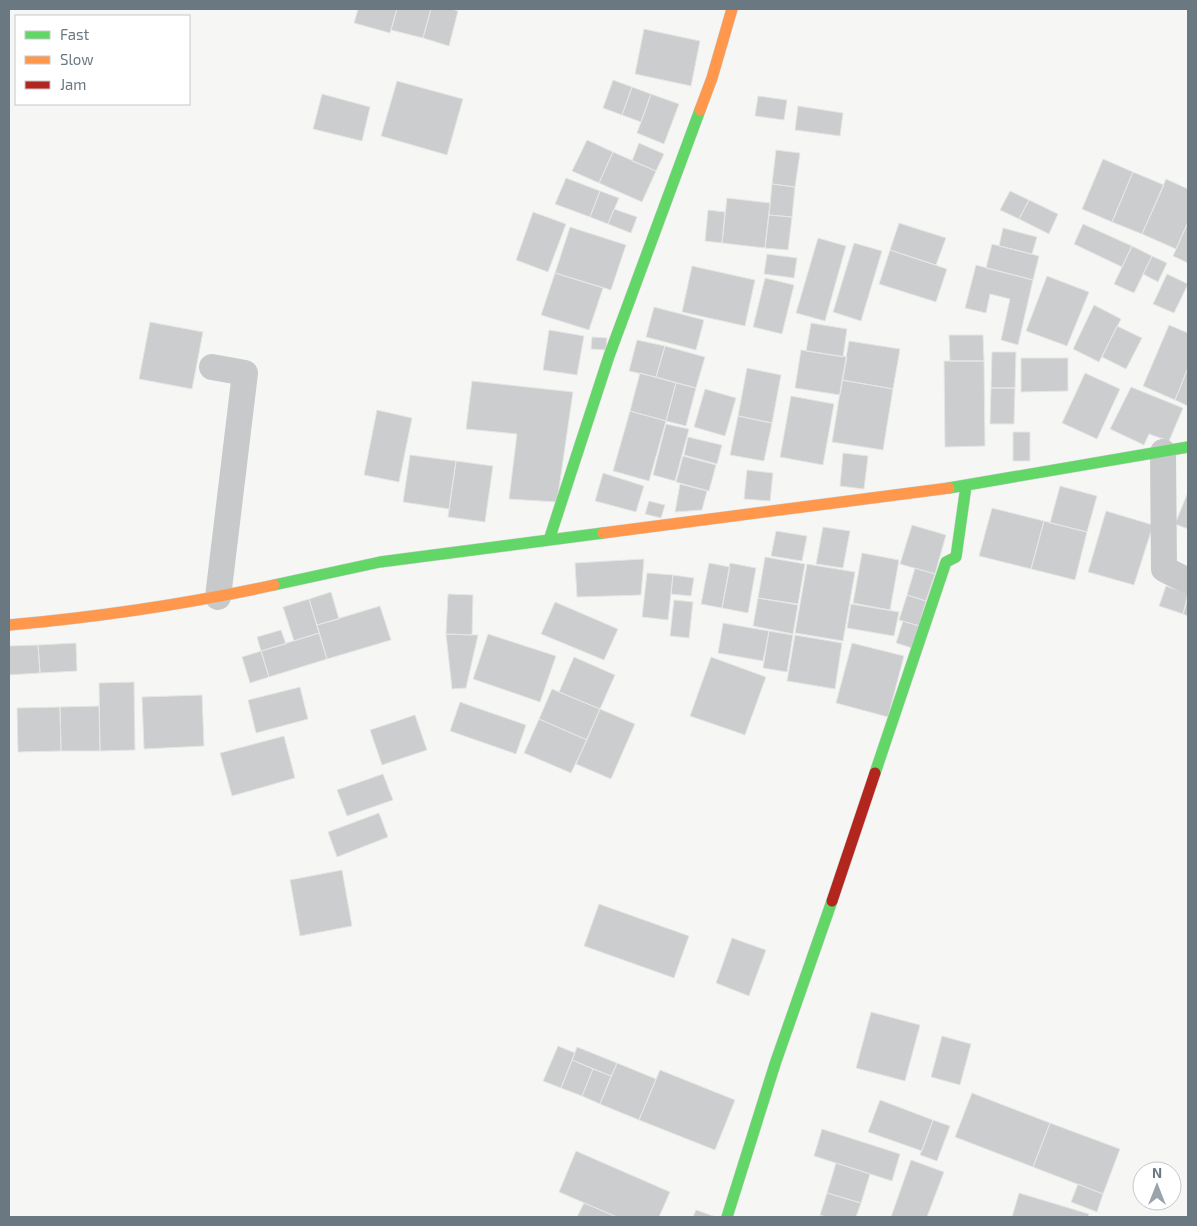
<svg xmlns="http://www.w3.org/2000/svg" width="1197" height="1226" viewBox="0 0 1197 1226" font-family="'Exo 2',sans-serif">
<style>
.building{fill:#cccdce;stroke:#e6e6e4}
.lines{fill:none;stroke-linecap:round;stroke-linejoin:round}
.fast-casing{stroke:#d1d2d2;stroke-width:12}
.slow-casing{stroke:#d1d2d2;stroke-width:12}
.jam-casing{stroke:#d1d2d2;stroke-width:12}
.street{stroke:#c7c9ca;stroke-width:26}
.fast{stroke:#63d668;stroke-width:11}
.slow{stroke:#ff974d;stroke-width:11}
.jam{stroke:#b3261e;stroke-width:11}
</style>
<rect width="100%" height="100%" fill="#f6f6f5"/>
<path class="building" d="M358,9H397L390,33L354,23Z
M397,9H431L423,38L391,30Z
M431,9H452L458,11L449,46L423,38Z
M644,29L700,41L691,86L635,74Z
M613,80L632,87L622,115L603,108Z
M397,81L463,99L447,155L381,136Z
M632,87L651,94L641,122L622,115Z
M322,94L370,107L362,141L313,129Z
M651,94L679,104L664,144L637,133Z
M758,96L787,100L784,120L755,116Z
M798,106L843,113L840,136L795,130Z
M587,140L613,152L599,183L572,171Z
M639,143L664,154L656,171L632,161Z
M776,150L800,153L795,187L772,184Z
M613,152L656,171L642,202L599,183Z
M1103,159L1133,172L1112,222L1082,209Z
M1133,172L1164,185L1142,234L1112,222Z
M566,178L600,191L590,217L555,204Z
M1166,179L1188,189V222L1176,249L1142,234Z
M772,184L795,187L792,217L769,215Z
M600,191L619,198L608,224L590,217Z
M1010,191L1029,200L1019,219L1000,210Z
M727,198L770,203L765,248L722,243Z
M1029,200L1058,214L1049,234L1019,219Z
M614,209L637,217L631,233L608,224Z
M708,210L725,212L722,243L705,241Z
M533,212L566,224L548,272L516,260Z
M769,215L792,217L788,250L765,248Z
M1188,222V263L1173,256Z
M899,223L946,238L936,265L890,250Z
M1083,224L1132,246L1122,267L1074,244Z
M570,227L626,245L611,290L555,273Z
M1003,228L1037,237L1032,254L999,246Z
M818,238L846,246L825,321L796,313Z
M854,243L882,251L861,321L833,312Z
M992,244L1039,256L1033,280L986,268Z
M1132,246L1152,256L1134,293L1114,284Z
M890,250L947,269L936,302L879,284Z
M767,254L797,258L794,278L764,274Z
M1152,256L1167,263L1158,282L1143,274Z
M976,265L1033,280L1018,345L1001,340L1010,299L990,294L986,313L965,308Z
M692,266L755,280L745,326L682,312Z
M555,273L603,288L589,330L541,315Z
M1167,274L1188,284L1174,313L1153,304Z
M1047,276L1089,292L1067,346L1026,331Z
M765,278L794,285L782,334L753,327Z
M1094,305L1121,319L1099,362L1073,349Z
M654,307L704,320L696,350L646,337Z
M150,322L203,332L192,389L139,379Z
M811,323L847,329L843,357L806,351Z
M1169,325L1188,333V368L1175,400L1143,386Z
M1117,326L1142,338L1126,369L1102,357Z
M549,330L584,336L577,375L543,370Z
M949,335H983L984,361H950Z
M592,337L607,338L606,350L591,349Z
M637,340L665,346L656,377L629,371Z
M849,341L900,349L893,389L842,380Z
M665,346L705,357L696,388L656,377Z
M801,350L847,357L840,395L795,388Z
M992,352H1016L1015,388H991Z
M1021,358H1068V391L1021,392Z
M944,361H984L985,446L945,447Z
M747,368L781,375L772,423L738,416Z
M1188,368V406L1175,400Z
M640,373L676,383L666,421L630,411Z
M1085,373L1120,389L1097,439L1062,423Z
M842,380L893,389L883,450L832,442Z
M472,381L573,392L557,502L509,499L517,434L466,429Z
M676,383L696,388L686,426L666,421Z
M1131,387L1183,408L1169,441L1149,434L1144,445L1110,429Z
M991,388H1015L1014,424H990Z
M705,389L736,398L725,436L694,427Z
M791,396L834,404L823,465L780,457Z
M377,410L412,418L399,482L364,475Z
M630,411L666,421L649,481L613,471Z
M738,416L772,423L764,461L730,455Z
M666,424L689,429L675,481L653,475Z
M1013,432H1030V461H1013Z
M688,437L722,445L717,464L684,455Z
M843,453L868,456L864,489L840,486Z
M410,455L456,461L449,509L403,502Z
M683,456L716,465L709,491L676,482Z
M456,461L493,466L485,522L448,517Z
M747,470L773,473L770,501L744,499Z
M603,473L644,486L636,512L595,501Z
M680,484L707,491L702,510L675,512Z
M1060,486L1097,496L1087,532L1050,523Z
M1188,492V529L1175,524Z
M649,501L665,505L661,518L645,514Z
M992,508L1044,521L1031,569L979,556Z
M1106,511L1153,525L1134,585L1088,572Z
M1044,521L1087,532L1075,580L1031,569Z
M912,525L946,535L935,574L900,564Z
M823,527L850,531L843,568L816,564Z
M776,531L807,536L802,561L771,556Z
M862,553L899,560L890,610L853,603Z
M765,557L805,564L798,604L758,598Z
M644,559L641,595L577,597L575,563Z
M709,563L730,567L722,608L701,604Z
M730,563L756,568L748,613L722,608Z
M807,564L855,572L843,641L795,633Z
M915,568L935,574L926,601L907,595Z
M647,573L673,575L668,620L642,617Z
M673,575L694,578L691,596L671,594Z
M1166,586L1188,594L1183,614L1159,606Z
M331,592L339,619L317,625L309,599Z
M448,594L473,595L472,635L446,634Z
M907,595L926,601L919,626L899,620Z
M758,598L798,605L793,634L753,626Z
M1188,598V616L1183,614Z
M309,599L319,633L294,641L283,607Z
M674,600L693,602L689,638L670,636Z
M555,602L618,629L604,660L541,634Z
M851,604L899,612L894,636L847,628Z
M380,606L391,640L327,659L317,625Z
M903,621L919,626L912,648L896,643Z
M723,623L769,631L763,661L718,653Z
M281,630L286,644L261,651L257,637Z
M769,631L793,635L787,672L763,668Z
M319,633L327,659L269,677L261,651Z
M446,634L478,635L466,688L452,689Z
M488,634L556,656L540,702L473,679Z
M795,635L842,643L835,689L787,681Z
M76,643L77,671L40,673L38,645Z
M852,643L904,656L888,717L836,703Z
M38,645L40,673L9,675V646Z
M261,651L269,677L250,683L242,657Z
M574,657L615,675L600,709L559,692Z
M711,657L766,677L745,735L690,716Z
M134,682L135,750L100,751L99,683Z
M300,687L308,719L256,733L248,700Z
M552,689L600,709L587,740L539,719Z
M202,695L204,746L144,749L142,697Z
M460,702L526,725L516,754L450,731Z
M99,706L100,751H61L60,707Z
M60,707L61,751L18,752L17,708Z
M600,709L635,724L611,779L576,764Z
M415,715L427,750L382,765L370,730Z
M539,719L587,740L571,773L524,753Z
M284,736L295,778L232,796L220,753Z
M383,774L393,800L347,816L337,790Z
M379,813L388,837L337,857L328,832Z
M342,870L352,926L300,936L290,880Z
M599,904L689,936L674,978L584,946Z
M732,938L766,950L749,996L716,983Z
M871,1012L920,1025L905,1081L856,1068Z
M942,1036L971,1044L960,1085L931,1077Z
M558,1046L575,1053L561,1088L543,1081Z
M577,1047L617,1063L611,1076L572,1060Z
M572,1060L593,1069L582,1096L561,1088Z
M617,1063L656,1079L639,1120L600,1104Z
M593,1069L611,1076L600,1104L582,1096Z
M660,1070L735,1100L715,1150L639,1120Z
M972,1093L1050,1123L1033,1167L955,1137Z
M880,1100L933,1120L922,1151L868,1132Z
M933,1120L950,1126L937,1161L920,1155Z
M1050,1123L1120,1149L1103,1194L1033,1167Z
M822,1129L900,1154L892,1181L814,1156Z
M576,1151L670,1192L659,1217H617L559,1192Z
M911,1160L944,1172L927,1217H891Z
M836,1163L870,1174L861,1203L827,1193Z
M1078,1184L1103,1194L1097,1212L1071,1202Z
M827,1193L861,1203L856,1217H826L820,1215Z
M1019,1193L1089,1214L1088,1217H1012Z
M584,1203L617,1217H577Z
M696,1210L716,1217H693Z"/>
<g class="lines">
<defs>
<path id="fast" d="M949,488L1188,447
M549,540L609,356L700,110
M274,585L380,562L603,533
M875,773L946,562L956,557L966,486
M727,1217L775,1064L832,901"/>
<path id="slow" d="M700,110L712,78L732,9
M603,533L949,488
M9,625C98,617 187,604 274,585"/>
<path id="jam" d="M832,901L875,773"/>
</defs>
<use href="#fast" class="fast-casing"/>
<use href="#slow" class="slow-casing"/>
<use href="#jam" class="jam-casing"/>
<path class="street" d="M212,367L245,373L218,597
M1163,452L1164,569L1188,581"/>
<use href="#fast" class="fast"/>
<use href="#slow" class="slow"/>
<use href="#jam" class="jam"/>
</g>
<rect width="1197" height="1226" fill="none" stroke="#6a7881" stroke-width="20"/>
<rect x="15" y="15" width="175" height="90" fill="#ffffff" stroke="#c3c9cd"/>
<rect x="25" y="31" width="25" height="8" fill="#63d668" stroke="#c3c9cd"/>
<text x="60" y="40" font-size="15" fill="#6a7881">Fast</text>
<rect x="25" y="56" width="25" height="8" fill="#ff974d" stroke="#c3c9cd"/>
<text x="60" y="65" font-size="15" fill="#6a7881">Slow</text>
<rect x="25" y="81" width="25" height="8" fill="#b3261e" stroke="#c3c9cd"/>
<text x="60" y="90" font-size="15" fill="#6a7881">Jam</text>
<g transform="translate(1157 1186)"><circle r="24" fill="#ffffff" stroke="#c3c9cd"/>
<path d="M0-4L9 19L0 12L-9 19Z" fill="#9ba4aa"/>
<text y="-8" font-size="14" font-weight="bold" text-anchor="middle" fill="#6a7881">N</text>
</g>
</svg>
